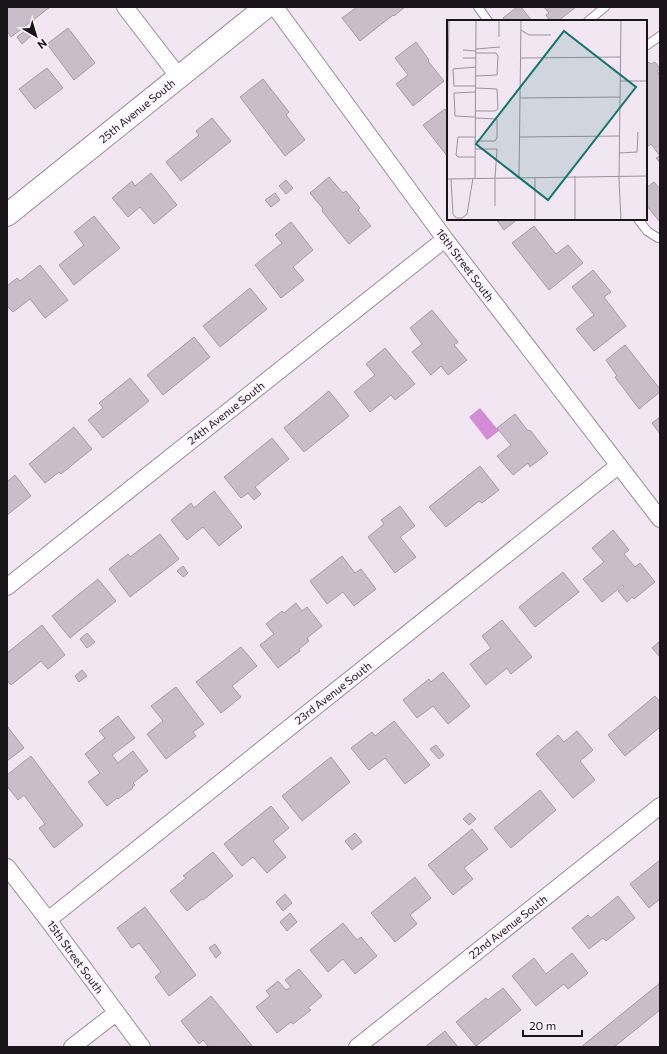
<svg xmlns="http://www.w3.org/2000/svg" width="667" height="1054" viewBox="0 0 667 1054" font-family="Commissioner,sans-serif">
<style>
.water{fill:#d38cd5}
.building{fill:#c9bdc9;stroke:#a69ba6}
.lines{fill:none;stroke-linecap:round;stroke-linejoin:round}
.lane-casing{stroke:#988d98;stroke-width:10}
.street-casing{stroke:#988d98;stroke-width:18}
.secondary-casing{stroke:#988d98;stroke-width:24}
.lane{stroke:#fff;stroke-width:8}
.street{stroke:#fff;stroke-width:16}
.secondary{stroke:#fff;stroke-width:22}
.labels{text-anchor:middle;stroke-width:3;stroke-linejoin:round;paint-order:stroke}
.street-label{font-size:11px;fill:#191519;stroke:#fef4fe}
.inset-road{fill:none;stroke:#9b929b;stroke-width:1}
.view{fill:#0f766e;fill-opacity:0.15;stroke:#0f766e;stroke-width:2}
.inset-edge{fill:none;stroke:#191519;stroke-width:2}
</style>
<rect width="100%" height="100%" fill="#f2e6f2"/>
<path class="water" d="M480,408L499,431L487,440L469,417Z"/>
<path class="building" d="M7,7H50L11,37L7,31Z
M357,7H405L394,16L393,15L360,41L342,18Z
M517,7H521L532,21H506L503,18Z
M544,7H576L558,21H555L554,20L550,21L546,15L549,13Z
M68,28L95,63L74,80L47,44Z
M26,30L31,36L22,44L17,37Z
M416,42L429,60L428,61L444,81L413,106L396,84L408,75L395,58Z
M649,62L651,64L655,62L660,69L657,71L660,76V163L656,158L660,156L651,144L647,147L646,145V65Z
M47,68L63,88L35,109L19,89Z
M263,79L289,112L286,115L305,140L285,156L240,97Z
M445,109L448,113V157L423,125Z
M212,118L231,141L181,181L166,162L199,135L196,131Z
M151,173L177,205L154,224L140,207L128,217L112,198L132,181L135,186Z
M329,177L343,193L346,191L360,208L358,210L371,226L349,244L322,211L323,209L310,193Z
M286,180L293,188L286,194L279,186Z
M654,182L660,189V222L646,205V188Z
M275,193L280,200L271,207L265,200Z
M94,216L120,248L74,285L59,265L84,245L74,232Z
M496,219H518L504,230Z
M291,222L313,250L293,267L304,280L281,298L255,265L282,243L275,235Z
M534,226L556,254L568,245L583,263L549,290L512,243Z
M40,265L68,300L45,318L30,299L13,312L7,306V286L17,278L20,281Z
M593,270L611,292L604,297L626,326L594,351L576,329L594,315L572,287Z
M250,288L267,309L220,347L203,326Z
M432,310L458,342L454,345L467,360L448,375L441,366L431,375L412,352L422,344L410,328Z
M194,337L210,357L163,395L147,375Z
M625,345L660,389V392L639,409L615,377L617,376L606,360Z
M385,348L415,384L395,400L391,395L370,412L354,392L375,375L366,364Z
M130,378L149,401L103,438L88,420L103,408L99,403Z
M329,391L349,416L304,452L284,428Z
M515,414L528,431L530,430L548,453L530,467L528,463L513,475L497,456L511,445L497,428Z
M660,417V434L652,423Z
M74,427L92,449L61,474L59,472L45,483L29,464Z
M272,438L289,459L255,487L261,494L254,500L248,493L241,498L224,477Z
M480,466L499,490L482,503L479,501L446,527L429,507Z
M15,475L31,496L7,515V482Z
M214,491L242,527L219,546L203,527L187,540L171,520L191,503L194,508Z
M400,506L415,526L400,537L416,557L395,573L368,537L384,524L381,520Z
M613,530L629,550L624,554L635,567L640,563L655,582L634,599L632,597L627,602L618,591L624,587L623,585L602,602L583,579L604,562L592,548Z
M160,534L179,559L130,597L109,569L128,554L130,557Z
M342,556L355,573L361,569L376,589L354,606L343,592L327,604L310,581Z
M183,566L188,573L183,577L177,571Z
M563,572L579,592L535,627L519,607Z
M98,579L116,601L70,638L52,616Z
M296,603L302,611L307,607L322,626L307,638L309,641L299,649L300,651L278,668L260,645L274,634L266,624L282,611L284,613Z
M502,620L532,657L511,674L507,668L486,685L470,664L491,648L482,636Z
M42,625L65,655L48,669L41,661L11,685L7,680V653Z
M87,633L95,642L87,648L80,639Z
M660,641V657L652,648Z
M241,647L257,666L232,686L241,697L221,713L196,682Z
M82,670L87,676L79,682L75,676Z
M443,672L470,706L448,724L433,706L417,718L403,700L429,679L431,682Z
M176,687L204,724L193,732L196,736L166,759L147,734L163,721L151,706Z
M655,696L660,702V727L625,756L608,735Z
M118,716L135,738L112,755L118,763L133,751L148,771L133,783L135,785L132,787L133,788L118,799L117,798L107,806L88,782L100,773L85,754L105,738L99,731Z
M394,721L430,765L405,784L385,758L369,770L351,748L372,732L375,736Z
M7,726L24,748L7,761Z
M577,731L593,750L580,761L595,780L573,798L536,754L558,735L564,742Z
M436,745L444,755L439,759L430,749Z
M31,756L83,825L54,848L39,828L45,824L24,795L18,800L7,786V775Z
M331,757L350,782L302,821L282,796Z
M540,790L556,810L511,848L494,828Z
M271,806L289,828L273,841L286,857L267,873L253,857L242,866L224,844Z
M470,813L476,819L469,825L463,819Z
M472,829L488,849L464,868L473,879L453,895L428,865Z
M355,833L362,842L352,850L345,841Z
M213,852L233,876L203,900L202,899L187,911L170,891L186,878L183,876Z
M660,860V899L649,908L630,884Z
M415,877L431,898L410,915L417,924L395,942L371,913Z
M285,894L292,903L283,911L276,902Z
M618,896L635,918L606,941L603,938L589,949L572,928L588,915L591,918Z
M145,907L196,975L169,996L155,977L161,972L139,943L132,948L117,928Z
M290,913L297,922L287,931L280,922Z
M343,923L357,940L361,937L377,956L355,974L343,959L328,972L310,950Z
M215,944L221,953L216,958L209,948Z
M572,953L588,973L568,989L564,984L536,1006L512,976L534,958L546,974Z
M299,969L322,996L308,1008L311,1010L293,1024L291,1022L277,1033L256,1007L270,996L266,991L278,981L286,990L291,987L285,980Z
M660,983V1010L614,1047H581Z
M503,988L521,1010L476,1046L456,1022L486,998L488,1000Z
M211,996L253,1047H209L203,1040L199,1044L181,1021Z
M445,1031L458,1047H425Z"/>
<g class="lines">
<defs>
<path id="lane" d="M478,7L488,21
M588,21L605,7
M646,46L660,36
M638,219L647,231L658,238H660"/>
<path id="street" d="M125,7L179,77
M275,7L445,239L660,519
M7,587L445,239
M7,867L48,920L142,1047
M48,920L619,465
M72,1047L116,1013
M357,1047L660,806"/>
<path id="secondary" d="M7,215L266,7"/>
</defs>
<use href="#lane" class="lane-casing"/>
<use href="#street" class="street-casing"/>
<use href="#secondary" class="secondary-casing"/>
<use href="#lane" class="lane"/>
<use href="#street" class="street"/>
<use href="#secondary" class="secondary"/>
</g>
<g class="labels">
<g class="street-label">
<text transform="translate(137 111) rotate(-39)" y="4">25th Avenue South</text>
<text transform="translate(465 265) rotate(53)" y="4">16th Street South</text>
<text transform="translate(226 413) rotate(-38)" y="4">24th Avenue South</text>
<text transform="translate(333 693) rotate(-38)" y="4">23rd Avenue South</text>
<text transform="translate(508 927) rotate(-38)" y="4">22nd Avenue South</text>
<text transform="translate(75 957) rotate(54)" y="4">15th Street South</text>
</g>
</g>
<g transform="translate(447 20)">
<rect width="200" height="200" fill="#f2e6f2"/>
<path class="inset-road" d="M52,0V17M74,10L82,15H104M29,29L53,27M16,30L29,31M16,38H29M74,38L174,37M29,56L50,55L51,36L49,33H29M173,61H200M29,66H7L6,49L29,47M73,78L173,77M29,91H48L51,89L50,69L29,68M28,97L8,96L7,73L29,72M0,100L2,0M73,117L172,116M28,121H48L50,118V99L28,98M28,129H50L48,158M172,133L190,132L191,112M28,137H11L9,135L11,117H28M72,157L74,0M88,157V200M28,158L29,0M0,159L200,156M4,159L6,194L9,198H15L20,194L26,158M48,186V158M128,200V156M174,200L172,160L174,0"/>
<path class="view" d="M117,11L189,67L101,180L29,124Z"/>
<rect width="200" height="200" class="inset-edge"/>
</g>
<rect width="667" height="1054" fill="none" stroke="#191519" stroke-width="16"/>
<g transform="translate(36 36) rotate(142)" stroke="#fef4fe" stroke-width="3" paint-order="stroke">
<path d="M0-3L7 15L0 10L-7 15Z" fill="#191519"/>
<text y="-6" font-size="11" font-weight="bold" text-anchor="middle" fill="#191519">N</text>
</g>
<path d="M523 1030v6h59v-6" fill="none" stroke="#191519" stroke-width="2"/>
<text x="529" y="1030" font-size="12" fill="#191519" stroke="#fef4fe" stroke-width="3" paint-order="stroke">20 m</text>
</svg>
